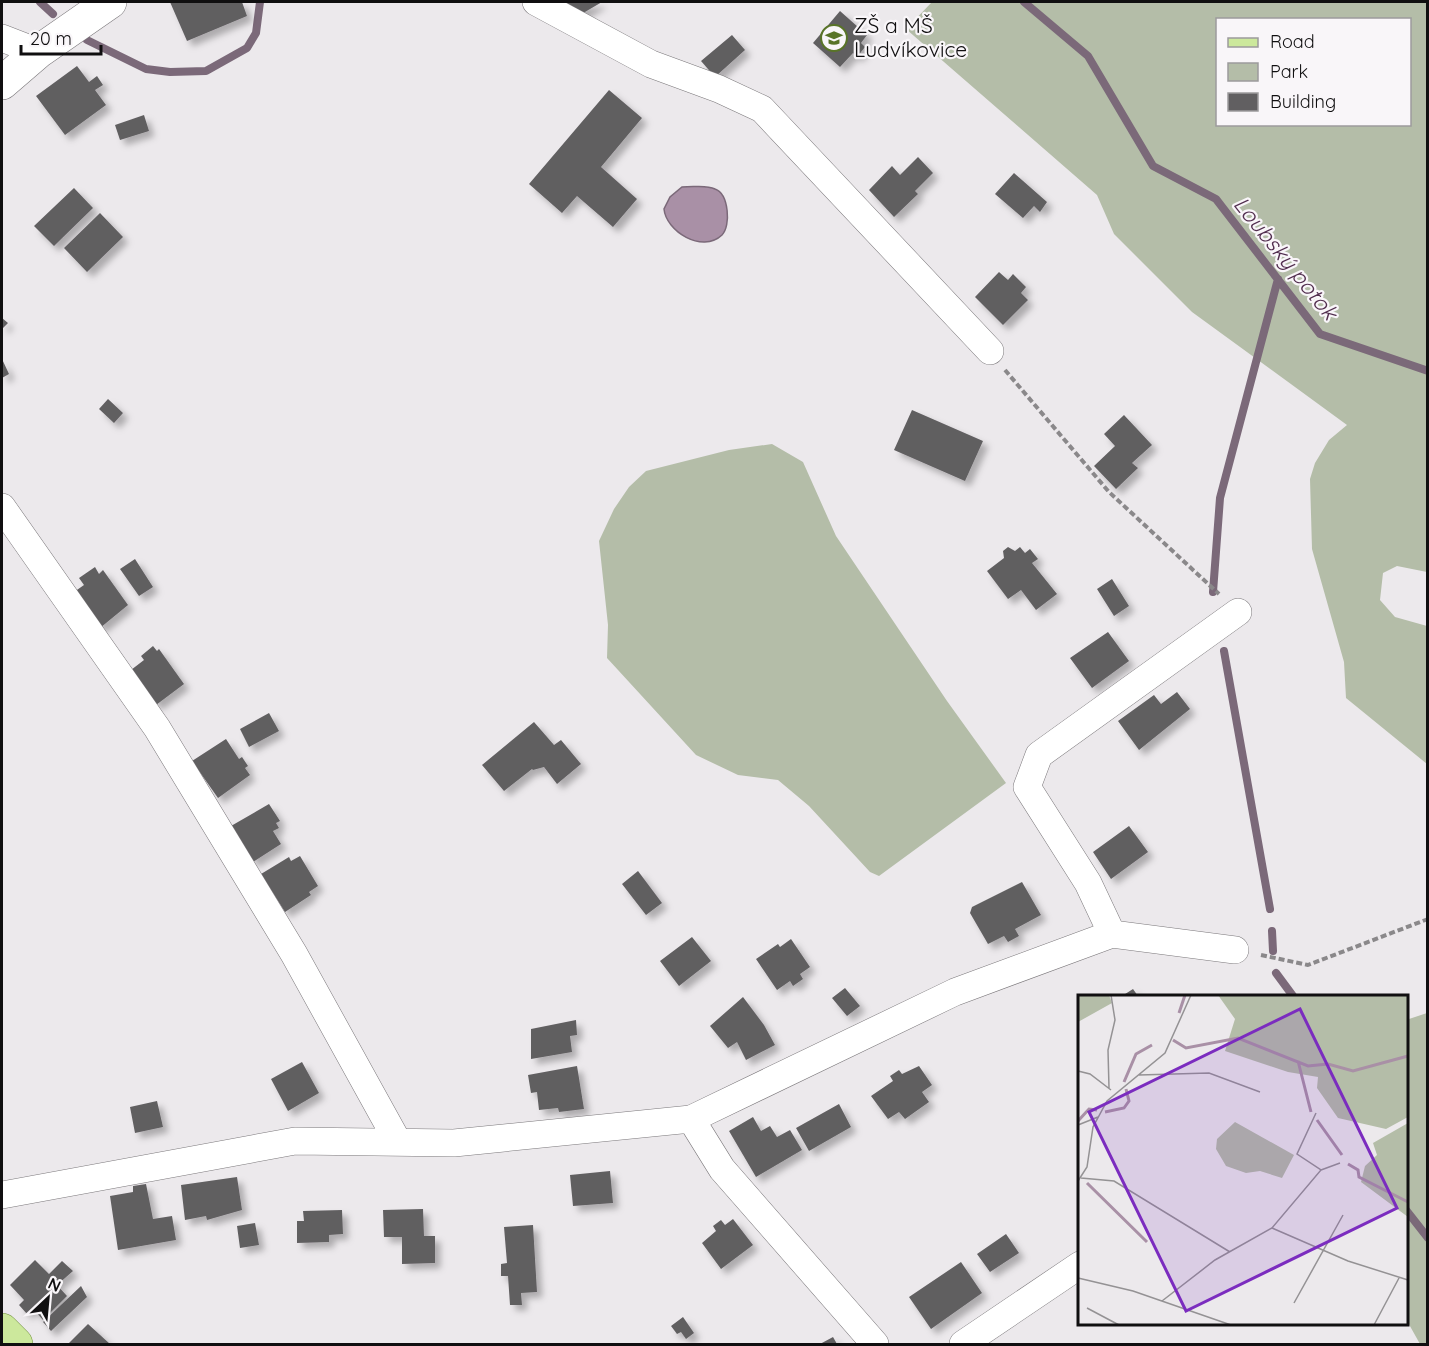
<svg xmlns="http://www.w3.org/2000/svg" width="1429" height="1346" viewBox="0 0 1429 1346" font-family="Quicksand,sans-serif">
<style>
.green{fill:#b4bda8;fill-rule:evenodd}
.water{fill:#a990a6;stroke:#7b6979;stroke-width:1.5}
.lines{fill:none;stroke-linecap:round;stroke-linejoin:round}
.stream{stroke:#7b6979;stroke-width:8}
.building{fill:#615f61;filter:url(#shadow)}
.minor-casing{stroke:#7b787b;stroke-width:28}
.tertiary-casing{stroke:#7b787b;stroke-width:34}
.primary-casing{stroke:#749240;stroke-width:34}
.path{stroke:#8a888a;stroke-width:4;stroke-dasharray:6 3;stroke-linecap:butt}
.minor{stroke:#fff;stroke-width:27}
.tertiary{stroke:#fff;stroke-width:33}
.primary{stroke:#cce89c;stroke-width:33}
.labels{text-anchor:middle;stroke-width:4.5;stroke-linejoin:round;paint-order:stroke}
.poi-label{font-size:21px;fill:#100f10;stroke:#f9f6f9;text-anchor:start}
.water-label{font-size:22px;font-style:italic;fill:#522e4f;stroke:#f9f6f9}
.inset-river{fill:none;stroke:#a990a6;stroke-width:3}
.inset-road{fill:none;stroke:#949294;stroke-width:1.5}
.view{fill:#7b2cbf;fill-opacity:0.15;stroke:#7b2cbf;stroke-width:3}
.inset-edge{fill:none;stroke:#100f10;stroke-width:3}
</style>
<defs>
<filter id="shadow"><feDropShadow dx="5.5" dy="5.5" stdDeviation="3" flood-color="#0004"/></filter>
</defs>
<rect width="100%" height="100%" fill="#ece9ec"/>
<path class="green" d="M932,2H1427V572L1397,566L1383,573L1380,600L1395,617L1427,626V764L1346,698L1344,662L1312,549L1310,479L1315,463L1329,440L1347,425L1192,312L1114,234L1097,195L906,29ZM1218,20H1410V124H1218Z
M772,444L803,462L836,536L947,701L1006,783L879,876L870,872L809,806L778,780L738,775L696,755L607,658L608,625L599,541L614,509L629,487L646,471L729,450Z
M1427,1013L1428,1344H1420L1406,1319V1020Z"/>
<path class="water" d="M682,187C690,186 708,186 715,189C729,194 731,226 722,235C702,254 666,231 664,209L670,197Z"/>
<g class="lines">
<path class="stream" d="M40,2L53,14
M1024,2L1088,56L1153,166L1216,199L1320,334L1428,371
M87,40L146,69L170,72L206,71L247,48L256,33L260,2
M1213,592L1220,498L1278,279
M1224,651L1270,909
M1272,931L1273,951
M1276,973L1293,996
M1406,1210L1428,1238"/>
</g>
<path class="building" d="M170,2H242L247,16L187,41Z
M562,2H602L573,19Z
M840,11L867,35L861,43L865,47L857,57L853,53L840,67L813,43Z
M732,35L745,50L715,77L701,61Z
M77,66L89,82L97,76L103,85L95,90L106,105L65,135L36,96Z
M609,90L642,118L601,167L637,199L613,227L577,196L562,213L529,184Z
M144,115L149,131L120,140L115,125Z
M918,157L933,173L915,191L918,194L894,217L869,190L892,166L900,175Z
M1014,173L1047,202L1040,212L1034,206L1023,218L995,194Z
M74,188L93,208L54,246L34,226Z
M100,213L123,237L87,272L64,248Z
M999,272L1008,280L1013,274L1026,287L1021,293L1028,300L1003,325L975,297Z
M2,318L8,323L2,329Z
M2,359L9,374L2,378Z
M108,399L123,413L114,423L99,409Z
M912,410L983,441L965,481L894,450Z
M1124,415L1152,445L1132,463L1138,468L1116,489L1094,466L1115,446L1104,434Z
M1008,547L1015,551L1020,547L1025,553L1030,549L1038,559L1032,563L1057,594L1036,610L1021,590L1008,599L987,571L1004,558L1003,551Z
M135,559L153,587L139,596L120,569Z
M95,567L99,574L103,570L128,605L100,628L74,592L84,585L79,578Z
M1112,579L1129,606L1114,616L1097,589Z
M1108,632L1129,661L1092,688L1070,658Z
M153,646L157,651L159,649L184,684L156,705L131,670L144,660L141,656Z
M1177,692L1190,709L1139,750L1118,721L1154,695L1161,704Z
M269,713L279,731L249,747L240,729Z
M534,722L554,745L561,740L581,764L557,784L544,767L533,770L532,769L504,791L482,765Z
M226,739L239,759L242,757L248,766L245,768L250,775L218,798L192,761Z
M269,804L280,821L276,823L279,828L273,831L281,844L253,862L231,826Z
M1129,826L1148,852L1111,879L1093,852Z
M300,856L318,886L309,892L311,895L285,912L261,874L289,857L291,861Z
M638,871L662,903L646,915L622,884Z
M1022,882L1041,915L1015,929L1019,936L1008,942L1004,936L988,944L970,913L972,907Z
M692,937L711,961L679,986L660,961Z
M791,939L810,967L800,974L803,979L793,986L790,981L777,990L756,959L778,944L780,947Z
M845,988L860,1006L847,1016L832,998Z
M1133,989L1138,996H1122Z
M743,997L764,1025L775,1045L746,1060L737,1042L728,1048L710,1026Z
M576,1020L577,1035L570,1036L572,1052L531,1059V1029Z
M302,1062L319,1093L288,1111L271,1079Z
M577,1066L584,1109L559,1112L558,1108L539,1110L537,1092L531,1093L528,1075Z
M919,1066L932,1085L922,1092L929,1102L905,1119L899,1112L888,1119L871,1096L893,1081L890,1076L899,1070L902,1074Z
M157,1101L163,1127L135,1133L130,1107Z
M839,1104L851,1127L809,1151L796,1128Z
M753,1117L761,1131L770,1126L777,1137L790,1130L802,1150L756,1177L729,1131Z
M610,1171L613,1203L573,1206L570,1175Z
M237,1177L242,1210L207,1220L206,1216L185,1220L181,1185Z
M146,1184L153,1219L172,1216L176,1240L118,1250L110,1196L133,1192V1186Z
M423,1209L424,1236H435V1263L402,1264V1237H384L383,1210Z
M342,1210L343,1234L329,1235V1242L297,1243V1221H304L303,1211Z
M733,1219L753,1245L721,1269L702,1243L716,1231L713,1226L721,1220L725,1225Z
M255,1223L259,1245L240,1248L237,1226Z
M533,1225L537,1292L521,1293L522,1305H510L508,1276H501V1264L507,1263L504,1227Z
M1006,1234L1019,1253L990,1272L977,1254Z
M35,1260L49,1274L62,1261L73,1271L57,1285L67,1296L43,1320L33,1309L27,1314L19,1305L24,1300L10,1285Z
M961,1262L982,1293L931,1329L909,1297Z
M81,1286L87,1297L51,1331L43,1322Z
M683,1317L694,1333L686,1339L681,1332L677,1334L671,1326Z
M88,1324L110,1344H68Z
M833,1337L837,1344H820Z"/>
<g class="lines">
<defs>
<path id="minor" d="M536,2L651,64L719,89L762,109L990,351
M2,38L38,52
M2,507L157,728L294,954L398,1142
M1112,934L1235,950
M691,1119L722,1169L875,1344
M2,1195L295,1141L454,1143L691,1119L955,992L1112,934L1088,883L1027,787L1039,755L1238,612
M963,1344L1080,1265"/>
<path id="tertiary" d="M2,83L38,52L110,2"/>
<path id="primary" d="M2,1330L16,1344"/>
</defs>
<use href="#minor" class="minor-casing"/>
<use href="#tertiary" class="tertiary-casing"/>
<use href="#primary" class="primary-casing"/>
<path class="path" d="M1005,370L1109,492L1219,594
M1261,955L1308,965L1428,919"/>
<use href="#minor" class="minor"/>
<use href="#tertiary" class="tertiary"/>
<use href="#primary" class="primary"/>
</g>
<defs>
<symbol id="school-ring" viewBox="-11 -11 22 22"><circle r="9.5" fill="#f9f6f9" stroke="#597428" stroke-width="1.5"/><path d="M0-5L7-2L0 1L-7-2ZM-4 1L0 2.5L4 1V4Q0 6-4 4Z" fill="#597428"/></symbol>
</defs>
<g fill-rule="evenodd">
<use href="#school-ring" x="819" y="23" width="30" height="30"/>
</g>
<g class="labels">
<g class="poi-label">
<text x="854" y="33">ZŠ a MŠ<tspan x="854" dy="24">Ludvíkovice</tspan></text>
</g>
<g class="water-label">
<text transform="translate(1286 258) rotate(51)" y="8">Loubský potok</text>
</g>
</g>
<g transform="translate(1078 995)">
<rect width="330" height="330" fill="#ece9ec"/>
<path d="M0,0H31L34,8L0,27ZM140,0H330V122L308,134L260,123L239,93L240,82L210,77L147,56L157,24ZM157,127L216,160L204,183L182,176L168,178L148,171L138,154L139,144ZM330,128V222L283,187L287,171L299,160L295,148Z" fill="#b4bda8"/>
<path class="inset-river" d="M101,18L107,0M95,45L108,53L160,43L230,71L250,69L275,76L330,61M220,66L233,117M46,87L58,59L74,50M27,117L46,113L51,106L48,94M239,125L264,160M0,126L11,114L19,115M270,169L280,175L281,182L330,207M9,188L69,247"/>
<path class="inset-road" d="M0,76L12,79L33,95M61,80L131,78L182,97M31,93L30,55L37,25L33,0M0,130L20,122M243,175L262,168M3,183L36,186L152,257M0,186L9,172L15,132L29,106L87,58L113,0M194,233L270,266L330,285M0,283L55,296L153,330M84,306L137,265L194,233L243,175L219,159L238,118M216,308L265,220M9,313L41,330M296,330L321,283"/>
<path class="view" d="M222,14L319,213L108,316L11,117Z"/>
<rect width="330" height="330" class="inset-edge"/>
</g>
<rect width="1429" height="1346" fill="none" stroke="#100f10" stroke-width="6"/>
<rect x="1216" y="18" width="195" height="108" fill="#f9f6f9" stroke="#9c9a9c" stroke-width="1.5"/>
<rect x="1228" y="38" width="30" height="9" fill="#cce89c" stroke="#9c9a9c" stroke-width="1.5"/>
<text x="1270" y="48" font-size="18" fill="#100f10">Road</text>
<rect x="1228" y="63" width="30" height="18" fill="#b4bda8" stroke="#9c9a9c" stroke-width="1.5"/>
<text x="1270" y="78" font-size="18" fill="#100f10">Park</text>
<rect x="1228" y="93" width="30" height="18" fill="#615f61" stroke="#9c9a9c" stroke-width="1.5"/>
<text x="1270" y="108" font-size="18" fill="#100f10">Building</text>
<g transform="translate(48 1298) rotate(26)" stroke="#f9f6f9" stroke-width="4.5" paint-order="stroke">
<path d="M0-4.5L10 22L0 15L-10 22Z" fill="#100f10"/>
<text y="-9" font-size="16" font-weight="bold" text-anchor="middle" fill="#100f10">N</text>
</g>
<path d="M21 45v9h80v-9" fill="none" stroke="#100f10" stroke-width="3"/>
<text x="30" y="45" font-size="18" fill="#100f10" stroke="#f9f6f9" stroke-width="4.5" paint-order="stroke">20 m</text>
</svg>
